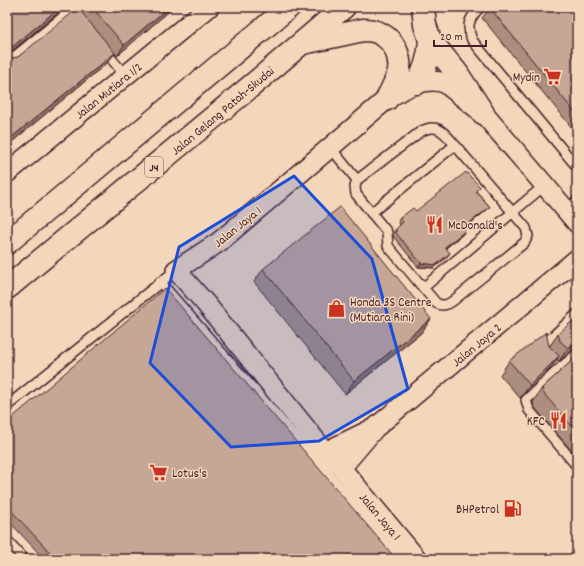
<svg xmlns="http://www.w3.org/2000/svg" width="584" height="566" viewBox="0 0 584 566" font-family="Dekko,sans-serif">
<style>
.lines{fill:none;stroke-linecap:round;stroke-linejoin:round}
.lane-casing{stroke:#4a1f2b;stroke-width:12}
.street-casing{stroke:#4a1f2b;stroke-width:22}
.primary-casing{stroke:#4a1f2b;stroke-width:25}
.lane{stroke:#f3d7ba;stroke-width:9}
.street{stroke:#f3d7ba;stroke-width:19}
.primary{stroke:#f3d7ba;stroke-width:22}
.wall{fill:#aa8f7f;stroke:#4a1f2b}
.shaded-wall{fill:#8b7468;stroke:#4a1f2b}
.building{fill:#c6a694;stroke:#4a1f2b}
.marked{fill:#1d4ed8;fill-opacity:0.2;stroke:#1d4ed8;stroke-width:3;stroke-linejoin:round}
.labels{text-anchor:middle;stroke-width:3;stroke-linejoin:round;paint-order:stroke}
.shield{fill:#f3d7ba;stroke:#7d5656;stroke-width:1}
.shield-label{font-size:12px;font-weight:bold;fill:#4a1f2b}
.poi-label{font-size:13px;fill:#4a1f2b;stroke:#f3d7ba;text-anchor:end}
.street-label{font-size:13px;fill:#4a1f2b;stroke:#f3d7ba}
</style>
<rect width="100%" height="100%" fill="#f3d7ba"/>
<filter id="ink" filterUnits="userSpaceOnUse"><feTurbulence type="fractalNoise" baseFrequency=".025" numOctaves="2"/><feDisplacementMap in="SourceGraphic" scale="8" xChannelSelector="R" yChannelSelector="G"/><feConvolveMatrix kernelMatrix="1 2 1 2 8 2 1 2 1" color-interpolation-filters="sRGB"/></filter>
<g filter="url(#ink)">
<g class="lines">
<defs>
<path id="lane" d="M68,7L80,21
M480,7C469,19 466,24 472,40L577,167
M104,50L125,75
M7,63L75,7
M330,147L357,180
M566,210L577,201
M371,213L455,145C444,132 437,122 420,132L357,180L355,187L356,194L387,232L388,246L436,303C443,307 448,305 454,300L524,243L528,236L526,228L455,145
M160,282L402,559
M423,288L545,185
M543,351L542,346L577,314
M577,354L559,369L526,400L529,410L577,466
M7,406L176,270
M7,540L24,559"/>
<path id="street" d="M7,173L209,7
M325,452L370,430
M341,468L375,428L577,259
M417,559L341,468L325,452L206,304L176,270L219,242L387,99C404,88 424,76 445,83L483,113L577,223"/>
<path id="primary" d="M423,7L425,25L430,40L457,73L483,113
M303,43L363,30C369,30 376,31 381,34C394,41 401,56 399,71C397,80 391,90 387,99
M417,83C426,70 429,57 430,40
M7,243L289,7
M7,288L256,82L344,7"/>
</defs>
<use href="#lane" class="lane-casing"/>
<use href="#street" class="street-casing"/>
<use href="#primary" class="primary-casing"/>
<use href="#lane" class="lane"/>
<use href="#street" class="street"/>
<use href="#primary" class="primary"/>
</g>
<path class="wall" d="M7,7H64L63,9L9,53L10,56L13,58L18,57L79,11L81,7H174L117,56L115,53L107,63L7,146Z
M577,7V134L482,18L490,8Z
M477,192L490,207L487,210L463,229L465,231L462,235L446,248L447,257L434,268L418,267L393,236V233L396,229L400,225L398,221L400,218L416,211Z
M263,269L431,319L421,333L345,394L254,282Z
M558,334L576,348L559,361L557,360L550,369L520,398L500,375L509,361L549,346V347Z
M577,356V457L534,407L533,402L542,388Z
M7,422L396,559H44L7,519Z"/>
<path class="shaded-wall" d="M60,7H64L63,9L7,55V53L11,48Z
M169,7H174L117,56L124,45Z
M115,53L107,63L7,146V141Z
M490,207L487,210L460,232L463,228Z
M465,231L462,235L442,251L445,247Z
M450,253L447,257L434,268L418,267L421,263Z
M431,319L421,333L345,394L354,381Z
M577,341V349L576,348L559,361L568,348Z
M559,356L550,369L520,398L530,385Z"/>
<path class="building" d="M7,7H60L11,48L9,51L10,56L13,58L18,57L78,8L115,53L7,141Z
M92,7H169L124,45Z
M491,7H577V115L490,8Z
M466,172L480,187L476,191L490,207L463,228L465,231L445,247L450,253L436,265L421,263L396,233V229L403,222L400,218L413,208L416,211Z
M340,207L431,319L354,381L263,269Z
M165,288L396,559H56L7,506V422Z
M577,317V341L568,348L560,341L558,334Z
M546,332L549,346L559,356L530,385L509,361Z
M577,356V432L544,394L542,388Z"/>
</g>
<path class="marked" d="M294,176L372,259L408,389L319,441L231,447L150,363L179,247Z"/>
<defs>
<symbol id="supermarket-bare" viewBox="-9 -9 18 18"><path d="M-6-5.5h2.5l.6 2H6L4.5 2H-2.5L-4.4-4H-6ZM-1.5 3.2a1.3 1.3 0 1 0 .1 0ZM3 3.2a1.3 1.3 0 1 0 .1 0Z" fill="#c8321e" stroke="#f3d7ba" stroke-width="2.5" paint-order="stroke"/></symbol>
<symbol id="restaurant-bare" viewBox="-9 -9 18 18"><path d="M-5-6h1v4h1v-4h1v4h1v-4h1v5L-1.5 .5V6h-2V.5L-5-1ZM5-6V6H3V1.5H1.5Q1.5-4 5-6Z" fill="#c8321e" stroke="#f3d7ba" stroke-width="2.5" paint-order="stroke"/></symbol>
<symbol id="shop-bare" viewBox="-9 -9 18 18"><path d="M-5-2.5h2.3a2.7 3.5 0 0 1 5.4 0H5L5.5 6h-11ZM-1.5-2.5h3a1.5 2.3 0 0 0-3 0Z" fill="#c8321e" stroke="#f3d7ba" stroke-width="2.5" paint-order="stroke"/></symbol>
<symbol id="fuel-bare" viewBox="-9 -9 18 18"><path d="M-5.5-6h7V0h2V4h1.3V-2.5L3-4.5l.8-.8L6-3V5H2.5V1h-1V6h-7ZM-4.2-4.7v3.2H.2V-4.7Z" fill="#c8321e" stroke="#f3d7ba" stroke-width="2.5" paint-order="stroke"/></symbol>
</defs>
<g fill-rule="evenodd">
<use href="#supermarket-bare" x="540" y="64" width="25" height="25"/>
<use href="#restaurant-bare" x="422" y="212" width="25" height="25"/>
<use href="#shop-bare" x="324" y="296" width="25" height="25"/>
<use href="#restaurant-bare" x="546" y="408" width="25" height="25"/>
<use href="#supermarket-bare" x="146" y="460" width="25" height="25"/>
<use href="#fuel-bare" x="500" y="496" width="25" height="25"/>
</g>
<g class="labels">
<rect class="shield" x="145" y="157" width="18" height="20" rx="3"/>
<g class="shield-label">
<text x="154" y="171">J4</text>
</g>
<g class="poi-label">
<text x="540" y="81">Mydin</text>
<text x="448" y="229" text-anchor="start">McDonald's</text>
<text x="350" y="306" text-anchor="start">Honda 3S Centre<tspan x="350" dy="15">(Mutiara Rini)</tspan></text>
<text x="545" y="425">KFC</text>
<text x="172" y="477" text-anchor="start">Lotus's</text>
<text x="499" y="513">BHPetrol</text>
</g>
<g class="street-label">
<text transform="translate(108 90) rotate(-39)" y="5">Jalan Mutiara 1/2</text>
<text transform="translate(222 110) rotate(-40)" y="5">Jalan Gelang Patah-Skudai</text>
<text transform="translate(237 226) rotate(-39)" y="5">Jalan Jaya 1</text>
<text transform="translate(476 344) rotate(-40)" y="5">Jalan Jaya 2</text>
<text transform="translate(381 516) rotate(50)" y="5">Jalan Jaya 1</text>
</g>
</g>
<rect width="584" height="566" fill="none" stroke="#f3d7ba" stroke-width="24"/>
<rect x="12" y="12" width="560" height="542" fill="none" stroke="#4a1f2b" stroke-width="1.5" filter="url(#ink)"/>
<path d="M434 40v6h52v-6" fill="none" stroke="#4a1f2b" stroke-width="2"/>
<text x="440" y="40" font-size="12" fill="#4a1f2b" stroke="#f3d7ba" stroke-width="3" paint-order="stroke">20 m</text>
</svg>
